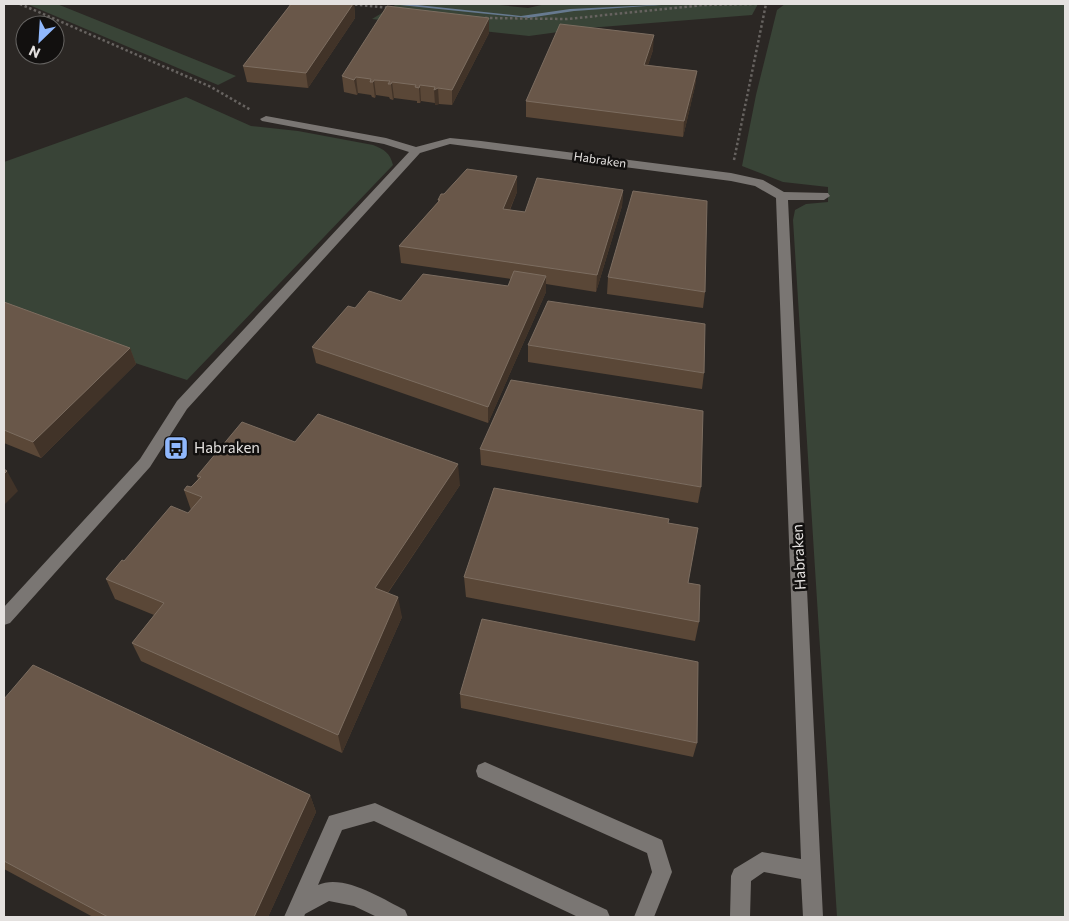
<svg xmlns="http://www.w3.org/2000/svg" width="1069" height="921" viewBox="0 0 1069 921" font-family="Commissioner,sans-serif">
<style>
.green{fill:#394437}
.water{fill:#677a90}
.lines{fill:none;stroke-linecap:round;stroke-linejoin:round}
.path{stroke:#676360;stroke-width:2.5;stroke-dasharray:2.5 2.5;stroke-linecap:butt}
.minor{fill:#7a7673;fill-rule:evenodd}
.wall{fill:#5a4737}
.shaded-wall{fill:#413328}
.building{fill:#695749;stroke:#7c6d60}
.labels{text-anchor:middle;stroke-width:5;stroke-linejoin:round;paint-order:stroke}
.far-street-label{font-size:12px;fill:#e4e1df;stroke:#12100f}
.poi-label{font-size:15px;fill:#e4e1df;stroke:#12100f;text-anchor:start}
.street-label{font-size:15px;fill:#e4e1df;stroke:#12100f}
</style>
<rect width="100%" height="100%" fill="#2b2724"/>
<path class="green" d="M27,4H57L236,76L218,85Z
M397,4H490L528,8L546,4H758L752,15L588,28L529,36L372,19Z
M785,4H1065V917H837L793,220L795,210L806,204L828,202V187L783,182L742,166L756,95L777,10Z
M186,97L251,126L298,131L373,145C385,150 390,153 393,165L187,380L4,320V162Z"/>
<path class="water" d="M390,4H408L521,16L570,9L676,4L574,11L528,18Z"/>
<g class="lines">
<path class="path" d="M20,4L211,87L251,110
M350,4L389,8
M485,18L567,19L703,5L757,4
M734,160L766,4"/>
<path class="minor" d="M266,116L386,138L416,147L450,138L481,141L731,173L763,180L784,192L828,193L830,196L824,200H788L823,917H803L801,879L764,872L751,881L750,917H730L731,876L734,869L762,852L801,859L776,198L755,186L731,181L450,144L420,153L187,409L150,467L10,623L4,625V607L140,459L177,401L409,152L384,144L262,121L260,119Z
M485,762L662,840L672,872L654,917H634L652,872L647,853L478,777L476,771L478,765Z
M375,803L607,910L610,917H578L374,821L342,830L318,885C343,873 383,899 405,910L408,917H377L354,906L329,901L305,914L304,917H284L329,816Z"/>
</g>
<path class="wall" d="M291,4H354L355,18L308,88L247,82L243,66Z
M489,18V33L452,105L439,104L435,105V103L421,101L420,103H417V101L394,98L393,100L390,99L389,97L376,95L375,98L372,97L371,95L358,93L357,95L344,92L342,76Z
M653,50L648,65L697,71L695,86L683,137L526,117V101Z
M517,176V192L510,210L525,212L623,190L622,206L596,292L546,284V292L488,423L316,363L312,347L355,308L508,286L511,279L401,263L399,246L438,202V200L444,194Z
M608,277L705,292L703,308L607,294Z
M4,302L130,348L136,364L41,458L4,443Z
M528,345L704,373L702,389L528,362Z
M295,442L460,485L388,593L402,617L342,753L141,661L132,643L154,615L115,599L106,579L124,561L188,513L191,510L184,490L191,487L198,479L197,476Z
M480,449L701,487L698,503L481,465Z
M669,523L688,583L699,622L695,641L466,597L464,577Z
M460,694L697,743L693,757L461,708Z
M4,699L310,795L316,812L268,917H93L4,869Z"/>
<path class="shaded-wall" d="M353,4H354L355,18L308,88L306,73Z
M489,18V33L452,105V90Z
M654,35L653,50L643,80L644,65Z
M697,71L695,86L683,137L684,121Z
M356,77L358,93L357,95L354,80Z
M374,80L376,95L375,98L373,82Z
M392,82L394,98L393,100L391,84Z
M420,85L421,101L420,103L419,88Z
M438,88L439,104L435,105L434,90Z
M517,176V192L503,225V209Z
M623,190L622,206L596,292L597,275Z
M546,276V292L488,423V407Z
M130,348L136,364L41,458L33,442Z
M458,464L460,485L378,607L375,588Z
M7,471L18,491L4,505V474Z
M398,597L402,617L342,753L338,735Z
M310,795L316,812L268,917H254Z"/>
<path class="building" d="M291,4H353L306,73L243,66Z
M387,6L489,18L452,90L438,88L434,90L435,87L420,85L419,88L415,87L416,85L392,82L391,84H388L390,81L374,80L373,82H370L371,79L356,77L354,80L342,76Z
M560,24L654,35L644,65L697,71L684,121L526,101Z
M467,169L517,176L503,209L525,212L537,178L623,190L597,275L399,246L440,200H438L441,194H444Z
M633,191L707,201L705,292L608,277Z
M514,271L546,276L488,407L312,347L348,306L355,308L369,291L401,301L423,274L508,286Z
M548,301L705,324L704,373L528,345Z
M4,302L130,348L33,442L4,430Z
M511,380L703,411L701,487L480,449Z
M318,414L458,464L375,588L398,597L338,735L132,643L164,603L106,579L122,560L124,561L171,506L188,513L202,497L184,490L187,486L191,487L201,477L197,476L242,422L295,442Z
M4,469L7,471L4,474Z
M494,488L669,519L668,523L698,528L688,583L700,585L699,622L464,577Z
M482,619L698,662L697,743L460,694Z
M33,665L310,795L254,917H108L4,861V699Z"/>
<defs>
<symbol id="bus-square" viewBox="-11 -11 22 22"><rect x="-9" y="-9" width="18" height="18" rx="4" fill="#90b8fd" stroke="#12100f"/><path d="M-5-6H5V4H4V6H2V4H-2V6H-4V4H-5ZM-3.5-4V0h7V-4ZM-3.5 1.2v1.5H-2V1.2ZM2 1.2v1.5H3.5V1.2Z" fill="#111"/></symbol>
</defs>
<g fill-rule="evenodd">
<use href="#bus-square" x="162" y="434" width="28" height="28"/>
</g>
<g class="labels">
<g class="far-street-label">
<text transform="translate(600 160) rotate(8)" y="4">Habraken</text>
</g>
<g class="poi-label">
<text x="194" y="453">Habraken</text>
</g>
<g class="street-label">
<text transform="translate(799 557) rotate(-93)" y="5">Habraken</text>
</g>
</g>
<rect width="1069" height="921" fill="none" stroke="#e4e1df" stroke-width="10"/>
<g transform="translate(40 40) rotate(205)"><circle r="24" fill="#12100f" stroke="#666462"/>
<path d="M0-4L9 19L0 12L-9 19Z" fill="#90b8fd"/>
<text y="-8" font-size="14" font-weight="bold" text-anchor="middle" fill="#e4e1df">N</text>
</g>
</svg>
